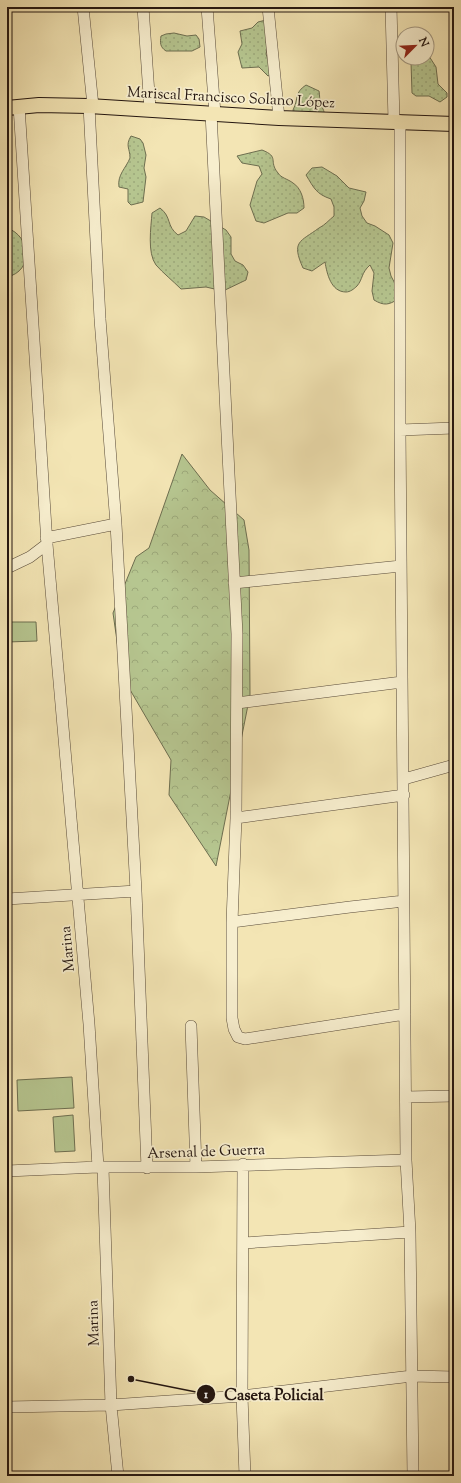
<svg xmlns="http://www.w3.org/2000/svg" width="461" height="1483" viewBox="0 0 461 1483" font-family="'Sorts Mill Goudy',serif">
<style>
.grass{fill:url(#grass-dots);stroke:#6d6e50}
.forest{fill:url(#forest-crowns);stroke:#6d6e50}
.park{fill:#b6c690;stroke:#6d6e50}
.lines{fill:none;stroke-linecap:round;stroke-linejoin:round}
.minor-casing{stroke:#584a39;stroke-width:12}
.major-casing{stroke:#241610;stroke-width:16}
.minor{stroke:#f7eece;stroke-width:11}
.major{stroke:#f3e5b4;stroke-width:14}
.labels{text-anchor:middle;stroke-width:3.5;stroke-linejoin:round;paint-order:stroke}
.street-label{font-size:15px;fill:#241610;stroke:#f7eece}
.leader{fill:none;stroke:#241610;stroke-width:1.5}
.callout-dot{fill:#241610;stroke:#f7eece;stroke-width:1.5}
.mark-label{font-size:12px;text-anchor:middle;font-weight:bold;fill:#fff}
.callout-label{font-size:16px;text-anchor:middle;font-weight:bold;fill:#241610;stroke:#f7eece;stroke-width:3.5;stroke-linejoin:round;paint-order:stroke}
</style>
<defs>
<pattern id="grass-dots" width="8" height="8" patternUnits="userSpaceOnUse"><rect width="8" height="8" fill="#b6c690"/><path d="M2 2h.1M6 6h.1" fill="none" stroke="#9ca97b" stroke-width="1.8" stroke-linecap="round"/></pattern>
<pattern id="forest-crowns" width="20" height="18" patternUnits="userSpaceOnUse"><rect width="20" height="18" fill="#b6c690"/><path d="M2 6a3 3 0 1 1 6 0M12 15a3 3 0 1 1 6 0" fill="none" stroke="#9ca97b"/></pattern>
</defs>
<rect width="100%" height="100%" fill="#f3e5b4"/>
<filter id="stains"><feTurbulence type="fractalNoise" baseFrequency=".005" numOctaves="4"/><feColorMatrix values="0 0 0 0 .2 0 0 0 0 .09 0 0 0 0 .02 0 0 0 .5 -.17"/></filter>
<radialGradient id="worn" r=".72"><stop offset=".6" stop-color="#630" stop-opacity="0"/><stop offset="1" stop-color="#630" stop-opacity=".3"/></radialGradient>
<path class="grass" d="M266,20L270,32L266,54L272,70V74L268,76L259,67L242,68L238,52L242,44L240,31L252,28L258,22Z
M174,33L187,36L196,35L199,39L200,47L192,51H166C160,47 160,43 161,36L166,34Z
M427,53L436,67L438,84L447,93V97L440,102L429,96H416L412,93L411,62L416,58H427Z
M306,85L319,91C320,95 319,100 321,104C323,110 325,111 324,117L294,114L293,110C299,98 294,93 306,85Z
M131,136L140,139L143,143L146,155L144,168L146,177L143,202L131,205L128,202V189L119,187C117,175 126,168 130,158C130,148 125,146 131,136Z
M262,150C280,157 268,161 278,173C281,178 288,179 293,183C301,188 304,199 304,208L297,213H288L264,223L256,221L250,205L257,181L262,174L259,166L242,163L237,156Z
M322,167L337,176L349,188L366,192L364,201L360,208L362,216L367,223L375,226L389,235L393,243L389,268L391,276L399,291L398,299C389,305 384,306 374,300L372,291L374,273L370,265C361,273 363,279 357,286C354,289 350,292 346,292C331,292 327,274 325,262L312,271L303,268C291,241 300,242 319,228C325,225 329,220 334,216V207L331,199C316,194 314,188 306,175L312,168Z
M160,208C172,217 166,226 178,235L186,231L195,216L204,217L226,230L231,237V254L235,261L243,265L248,272L246,280L223,291L206,287L181,289C173,281 163,273 156,265C147,253 151,227 152,213Z
M7,228C31,236 34,271 7,277Z"/>
<path class="forest" d="M182,454L210,490L244,520L249,550L250,695L216,866L169,795L171,760L122,676L113,613L136,557L149,548Z"/>
<path class="park" d="M7,622H36L37,641L7,642Z
M72,1077L74,1108L18,1111L17,1080Z
M73,1115L75,1151L55,1152L53,1117Z"/>
<g class="lines">
<defs>
<path id="minor" d="M83,7L93,106
M143,7L150,109
M207,7L215,114
M268,7L279,118
M391,7L394,121
M19,106L47,544L89,1024L98,1167
M89,106L100,319L116,524L136,891L147,1168
M211,113L237,634L236,818L232,922V1018L234,1029L238,1037L245,1039L405,1014
M400,121V430L406,1160L410,1232L413,1476
M400,430L454,428
M46,538L116,524
M7,568L30,557L47,544
M234,583L401,566
M237,703L402,682
M404,779L454,765
M236,818L404,795
M7,899L136,891
M232,922L350,907L404,901
M191,1026L196,1167
M406,1097L454,1096
M243,1164L242,1396L245,1476
M103,1168L111,1405L118,1476
M7,1171L98,1167H196L406,1160
M243,1243L410,1232
M7,1407L111,1405L242,1396L412,1376L454,1377"/>
<path id="major" d="M7,108L39,105L89,106L279,118L454,124"/>
</defs>
<use href="#minor" class="minor-casing"/>
<use href="#major" class="major-casing"/>
<use href="#minor" class="minor"/>
<use href="#major" class="major"/>
</g>
<g class="labels">
<g class="street-label">
<text transform="translate(231 97) rotate(3)" y="5">Mariscal Francisco Solano López</text>
<text transform="translate(67 949) rotate(-95)" y="5">Marina</text>
<text transform="translate(206 1151) rotate(-2)" y="5">Arsenal de Guerra</text>
<text transform="translate(93 1323) rotate(-92)" y="5">Marina</text>
</g>
</g>
<path class="leader" d="M131 1379L206 1394"/>
<g class="callout-dot">
<circle cx="131" cy="1379" r="4"/>
<circle cx="206" cy="1394" r="10"/>
</g>
<g class="mark-label">
<text x="206" y="1398">1</text>
</g>
<g class="callout-label">
<text x="274" y="1400">Caseta Policial</text>
</g>
<rect width="461" height="1483" fill="none" stroke="#f3e5b4" stroke-width="24"/>
<rect x="8" y="8" width="445" height="1467" fill="none" stroke="#241610" stroke-width="2"/>
<rect x="12" y="12" width="437" height="1459" fill="none" stroke="#241610"/>
<g transform="translate(415 46) rotate(66)"><circle r="19" fill="#f7eece" stroke="#a39882"/>
<path d="M0-3L7 15L0 10L-7 15Z" fill="#8f2418"/>
<text y="-6" font-size="11" font-weight="bold" text-anchor="middle" fill="#241610">N</text>
</g>
<rect width="100%" height="100%" filter="url(#stains)"/>
<rect width="100%" height="100%" fill="url(#worn)"/>
</svg>
